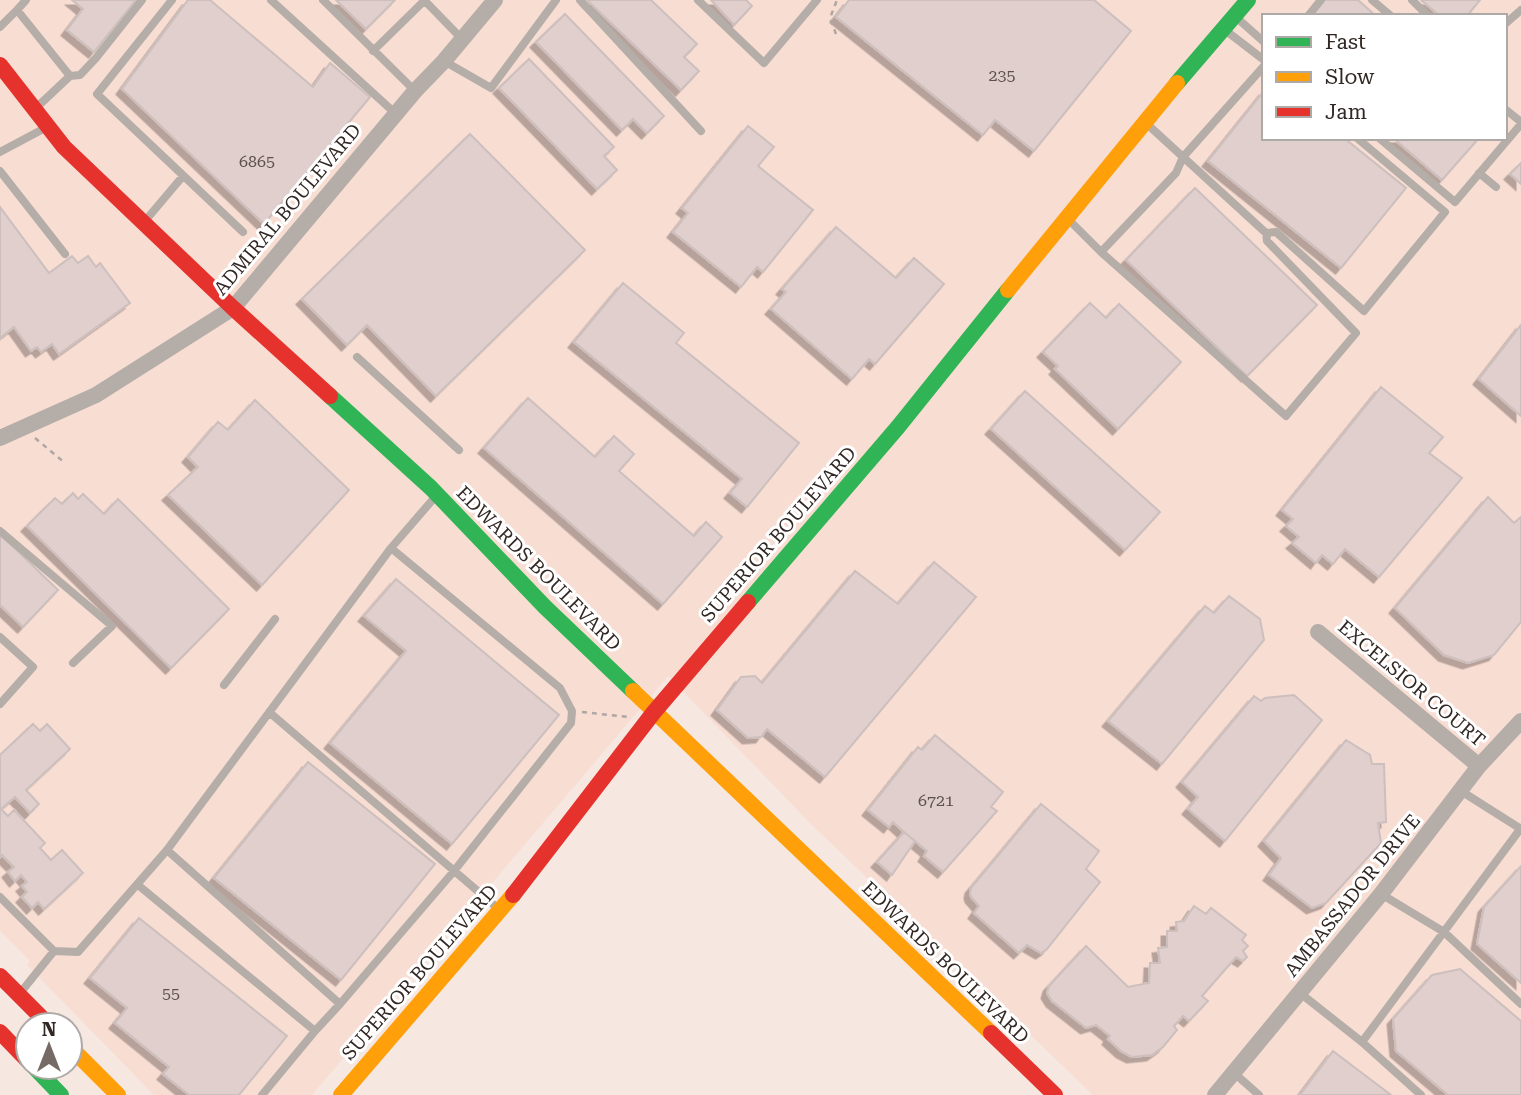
<svg xmlns="http://www.w3.org/2000/svg" width="1521" height="1095" viewBox="0 0 1521 1095" font-family="'Roboto Serif',serif">
<style>
.built{fill:#f8ddd3;fill-rule:evenodd}
.building{fill:#e0cfcd;stroke:#ccbfbd;stroke-width:2;filter:url(#shadow)}
.lines{fill:none;stroke-linecap:round;stroke-linejoin:round}
.path{stroke:#aea6a2;stroke-width:2.5;stroke-dasharray:5 5;stroke-linecap:butt}
.lane{stroke:#b5ada7;stroke-width:8}
.street{stroke:#b5ada7;stroke-width:16}
.fast{stroke:#30b455;stroke-width:16}
.slow{stroke:#ff9f0a;stroke-width:16}
.jam{stroke:#e5322d;stroke-width:16}
.labels{text-anchor:middle;stroke-width:6;stroke-linejoin:round;paint-order:stroke}
.number-label{font-size:16px;fill:#5d514e}
.street-label{font-size:19px;fill:#312723;stroke:#fff}
</style>
<defs>
<filter id="shadow"><feDropShadow dx="-5.5" dy="5.5" stdDeviation="0" flood-color="#0004"/></filter>
</defs>
<rect width="100%" height="100%" fill="#f6e7e1"/>
<path class="built" d="M0,0H1521V1095H1093L811,824L668,676L312,1095H154L27,965L30,961L0,931ZM1264,16H1505V138H1264Z"/>
<path class="building" d="M72,0H136L94,52L67,30L83,9Z
M188,0H210L313,87L330,63L370,97L264,224L122,89Z
M336,0H395L366,29Z
M587,0H651L697,44L684,57L699,71L681,90Z
M711,0H746L752,6L734,25Z
M849,0H1094L1131,31L1034,151L995,120L983,135L836,17Z
M1324,0H1358L1376,16H1310Z
M1421,0H1480L1467,16H1440Z
M565,14L664,116L647,133L633,119L622,130L536,42Z
M529,59L614,147L604,156L617,170L597,189L499,88Z
M1264,91V138H1344L1406,188L1341,268L1208,161Z
M748,126L774,147L758,166L813,210L763,272L757,267L741,287L673,232L688,213L682,208Z
M470,134L585,250L436,396L367,325L347,345L302,299Z
M1393,138H1479L1442,180Z
M1521,163V184L1510,174Z
M1195,188L1317,305L1247,376L1126,260Z
M0,207L49,273L72,256L78,263L88,256L96,267L100,263L130,303L59,354L52,344L41,352L37,347L31,351L14,327L0,338Z
M836,227L896,278L914,258L944,284L875,364L869,359L852,379L771,309L786,292L782,289Z
M623,283L684,333L676,343L799,443L747,507L730,493L742,479L574,342Z
M1090,303L1106,318L1119,304L1181,362L1118,429L1055,369L1058,366L1043,352Z
M1521,325V416L1479,379Z
M1381,387L1443,437L1429,453L1462,478L1379,577L1345,549L1333,564L1322,555L1316,563L1292,543L1299,537L1286,526L1293,519L1282,510Z
M1025,391L1160,512L1125,550L991,429Z
M528,398L595,457L614,436L634,454L619,471L694,536L706,522L722,537L663,604L484,448Z
M255,400L349,490L262,585L168,495L198,467L188,457L218,422L228,430Z
M73,493L78,499L83,494L104,514L118,499L229,609L171,668L27,526L55,498L62,504Z
M1488,497L1514,523L1521,517V622L1494,655L1468,663L1444,655L1395,608Z
M0,534L58,590L23,627L0,605Z
M934,562L976,597L825,777L767,729L761,737L748,738L717,710L741,677L755,676L762,683L855,571L898,604Z
M396,579L559,715L452,844L330,743L406,651L364,616Z
M1229,596L1260,619L1264,640L1162,764L1108,721L1205,606L1214,613Z
M1294,695L1322,720L1225,841L1188,809L1198,797L1182,782L1254,696L1261,701L1265,698Z
M33,724L40,731L47,724L70,749L26,790L39,804L30,813L15,797L1,809L8,816L14,810L45,843L40,848L51,860L62,850L83,873L44,909L38,902L32,908L22,897L27,892L22,886L27,882L21,875L15,881L8,872L14,867L2,855L0,857V755Z
M935,735L1003,792L991,807L997,811L943,872L924,856L927,851L904,832L893,822L889,827L868,810L918,747L922,750Z
M1346,740L1370,755L1372,764H1384L1386,822L1378,823L1381,843L1326,903L1312,908L1269,875L1281,858L1264,841Z
M308,762L435,864L341,980L214,878Z
M1041,804L1099,851L1086,869L1100,882L1047,949L1041,953L1027,945L1019,953L974,913L979,906L971,897L970,893L971,888Z
M904,832L915,841L892,875L877,862Z
M1521,866V983L1477,944L1484,907Z
M1194,906L1206,914L1211,908L1246,935L1242,940L1248,946L1243,951L1247,957L1243,961L1236,957L1202,996L1208,1001L1189,1021L1183,1016L1174,1026L1177,1030L1163,1047L1152,1055L1132,1057L1122,1052L1108,1039L1110,1036L1096,1025L1086,1028L1052,1001L1047,993L1049,986L1086,946L1128,987L1149,983L1150,963H1160L1158,948L1167,947V931H1177L1176,922L1184,921Z
M139,918L287,1036L239,1095H189L163,1074L169,1067L115,1023L127,1008L90,978Z
M1460,969L1521,1021V1095H1448L1396,1051L1393,1019L1432,975Z
M1333,1051L1391,1095H1300Z"/>
<g class="lines">
<path class="path" d="M836,34L830,18L837,0
M35,438L65,463
M582,712L628,717"/>
<path class="lane" d="M172,0L97,94L243,232
M271,0L396,114
M323,0L415,91
M424,0L462,39
M580,0L701,131
M698,0L764,63L817,0
M1372,0L1391,16
M1412,0L1428,16
M17,10L26,0
M1308,16L1321,0
M1237,18L1264,42
M1505,24L1521,10
M0,27L17,10L70,76L37,107
M1225,30L1264,60
M373,51L425,0
M444,61L491,88L556,0
M70,76L80,75L96,58L142,0
M1505,109L1521,122
M1147,124L1266,233L1276,232L1364,311L1445,212L1357,138
M1379,138L1455,202L1521,124
M0,152L47,127
M0,171L65,254
M1479,173L1496,187
M1068,219L1101,252L1176,173L1183,157L1264,66
M145,221L183,176
M1101,252L1286,416L1356,333L1267,241L1266,233
M357,357L459,450
M0,531L112,626L73,663
M0,637L33,667L0,704
M224,685L275,619
M269,712L501,911
M1461,791L1521,829
M167,850L340,1004L454,871L571,723L572,711L560,688L391,548
M138,885L315,1031
M1381,894L1444,932L1521,1004
M0,897L54,951
M21,992L54,951L78,952L167,850L391,548L435,497
M1300,993L1362,1042L1521,828
M1362,1042L1421,1095
M1233,1072L1259,1095
M262,1095L315,1031L340,1004"/>
<path class="street" d="M0,438L96,395L233,308L415,91L444,61L495,0
M1318,632L1479,766
M1215,1095L1381,894L1479,766L1521,721"/>
<path class="fast" d="M1177,83L1248,0
M330,396L431,488L545,607L633,691
M748,602L898,427L1008,290
M34,1067L61,1095"/>
<path class="slow" d="M1008,290L1177,83
M633,691L991,1033
M70,1047L118,1095
M341,1095L513,895"/>
<path class="jam" d="M0,65L64,147L233,308L330,396
M513,895L654,712L748,602
M0,976L49,1025
M0,1032L28,1061
M991,1033L1055,1095"/>
</g>
<g class="labels">
<g class="number-label">
<text x="1002" y="81">235</text>
<text x="257" y="167">6865</text>
<text x="936" y="806">6721</text>
<text x="171" y="999">55</text>
</g>
<g class="street-label">
<text transform="translate(287 209) rotate(-50)" y="7">ADMIRAL BOULEVARD</text>
<text transform="translate(778 534) rotate(-49)" y="7">SUPERIOR BOULEVARD</text>
<text transform="translate(539 568) rotate(45)" y="7">EDWARDS BOULEVARD</text>
<text transform="translate(1412 683) rotate(40)" y="7">EXCELSIOR COURT</text>
<text transform="translate(1352 895) rotate(-51)" y="7">AMBASSADOR DRIVE</text>
<text transform="translate(946 962) rotate(44)" y="7">EDWARDS BOULEVARD</text>
<text transform="translate(419 972) rotate(-49)" y="7">SUPERIOR BOULEVARD</text>
</g>
</g>
<rect x="1262" y="14" width="245" height="126" fill="#ffffff" stroke="#ada9a7" stroke-width="2"/>
<rect x="1276" y="37" width="35" height="10" fill="#30b455" stroke="#ada9a7" stroke-width="2"/>
<text x="1325" y="49" font-size="21" fill="#312723">Fast</text>
<rect x="1276" y="72" width="35" height="10" fill="#ff9f0a" stroke="#ada9a7" stroke-width="2"/>
<text x="1325" y="84" font-size="21" fill="#312723">Slow</text>
<rect x="1276" y="107" width="35" height="10" fill="#e5322d" stroke="#ada9a7" stroke-width="2"/>
<text x="1325" y="119" font-size="21" fill="#312723">Jam</text>
<g transform="translate(49 1046)"><circle r="33" fill="#ffffff" stroke="#ada9a7" stroke-width="2"/>
<path d="M0-5L12 26L0 18L-12 26Z" fill="#766a66"/>
<text y="-10" font-size="19" font-weight="bold" text-anchor="middle" fill="#312723">N</text>
</g>
</svg>
